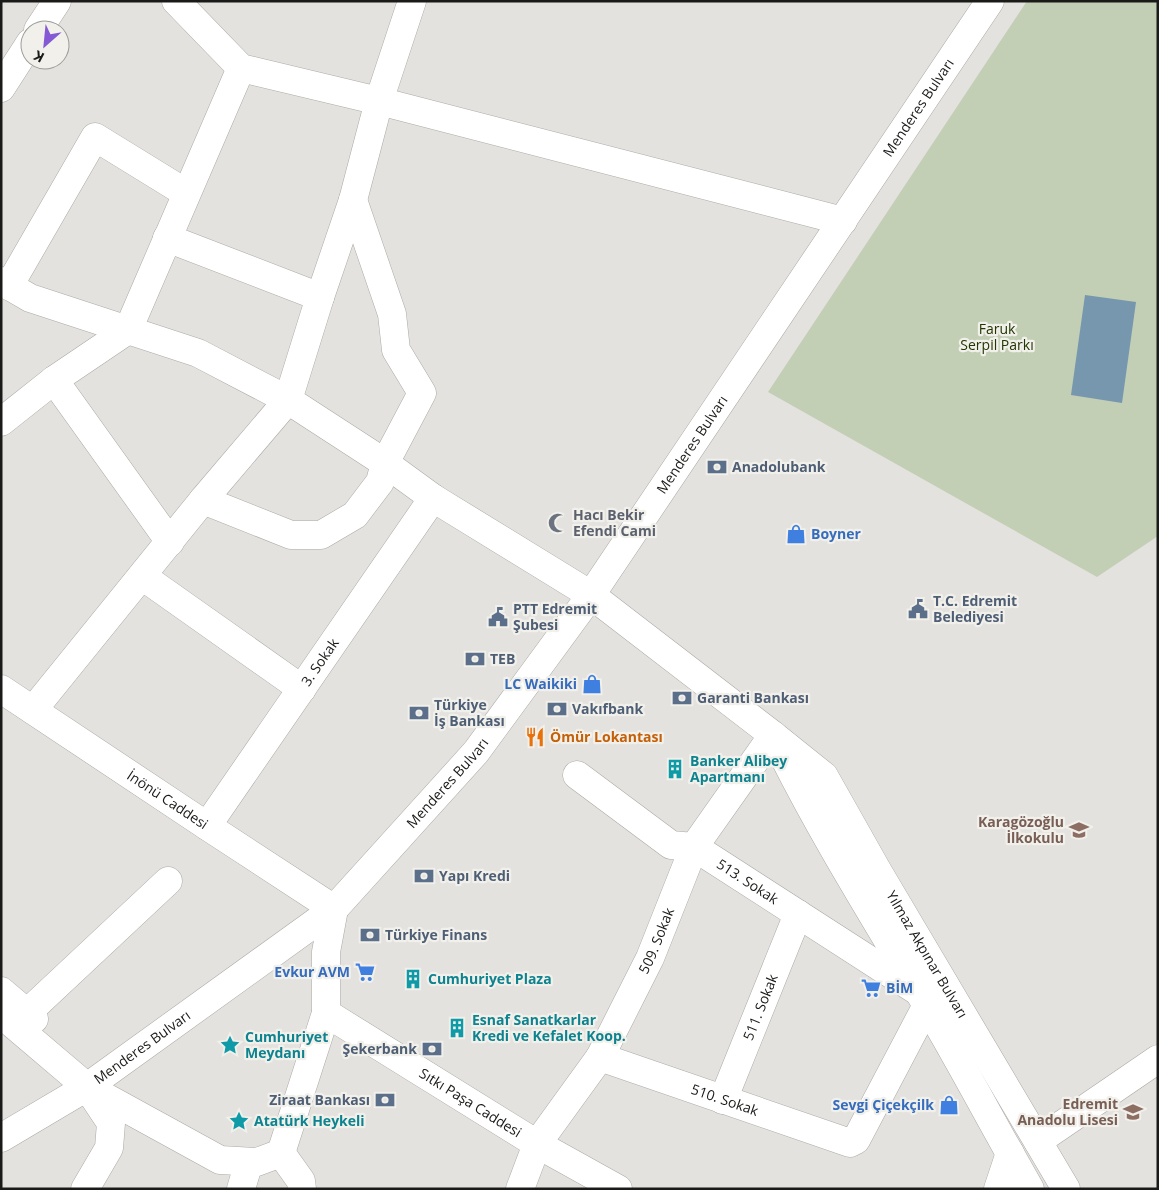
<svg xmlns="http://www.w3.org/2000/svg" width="1159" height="1190" viewBox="0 0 1159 1190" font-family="'Open Sans',sans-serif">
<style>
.green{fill:#c2cfb5}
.water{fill:#7697ad}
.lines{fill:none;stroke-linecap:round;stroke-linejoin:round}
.minor-casing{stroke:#acaaa6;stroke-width:29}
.major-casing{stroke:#acaaa6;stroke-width:29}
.minor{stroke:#fff;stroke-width:28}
.major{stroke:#fff;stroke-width:28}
.labels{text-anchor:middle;stroke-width:4.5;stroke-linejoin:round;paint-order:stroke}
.street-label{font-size:14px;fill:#1a1a18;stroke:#f1f0eb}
.park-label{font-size:14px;fill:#223601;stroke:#f1f0eb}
.service-label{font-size:14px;font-weight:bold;fill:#4e5e75;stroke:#f1f0eb;text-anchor:start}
.worship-label{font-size:14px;font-weight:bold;fill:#5b616d;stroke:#f1f0eb;text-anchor:start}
.shop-label{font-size:14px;font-weight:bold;fill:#366cbe;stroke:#f1f0eb;text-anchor:end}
.food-label{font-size:14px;font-weight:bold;fill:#c56008;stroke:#f1f0eb;text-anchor:start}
.culture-label{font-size:14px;font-weight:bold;fill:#0d838f;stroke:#f1f0eb;text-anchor:start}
.education-label{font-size:14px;font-weight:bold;fill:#785e54;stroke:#f1f0eb;text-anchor:end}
</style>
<rect width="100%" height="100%" fill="#e4e2de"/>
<path class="green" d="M1027,1H1158V536L1097,577L768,392Z"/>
<path class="water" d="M1085,295L1136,302L1122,403L1071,395Z"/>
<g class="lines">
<defs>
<g id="minor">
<path d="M176,1L241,68L379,101L843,221"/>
<path d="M38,30L57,1"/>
<path d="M1,88L30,43"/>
<path d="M167,238L320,297"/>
<path d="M1,281L30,298L198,353L288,400L385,463L433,498L591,595"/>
<path d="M9,286L95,137L186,193"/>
<path d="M54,380L170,542"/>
<path d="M1,422L54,380L128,330L241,68"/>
<path d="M203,500L291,535H321L355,515L380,482L385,463L422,393L396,350L392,314L353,200"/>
<path d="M142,576L302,689"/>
<path id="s1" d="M1,689L207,826L334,909"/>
<path d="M33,710L203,500L288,400L320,297L353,200L379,101L412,1"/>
<path id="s2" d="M577,775L671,845L694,847L919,992"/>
<path id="s3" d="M207,826L433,498"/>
<path id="s4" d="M326,1013L537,1144L618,1189"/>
<path d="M15,1025L27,1013L168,881"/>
<path id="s5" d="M600,1057L850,1143L856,1140L927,1005"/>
<path id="s6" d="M723,1100L798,914"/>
<path d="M1,1138L87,1087L111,1123L109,1148L85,1189"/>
<path d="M1038,1141L1158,1059"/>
<path d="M281,1153L301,1181L302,1189"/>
<path d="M241,1189L249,1162"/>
<path id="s7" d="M520,1189L537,1144L600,1057L650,958L694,847L773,735"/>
<path d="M998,1189L1010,1153"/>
</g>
<g id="major">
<path id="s8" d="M591,595L773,735L824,776L877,870L1066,1189"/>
<path d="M776,741C820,831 874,917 926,1004C962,1065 995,1128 1030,1189"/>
<path d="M1,991L34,1019"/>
<path d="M1,1014L87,1087L220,1160L257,1162L281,1153L326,1013V952L334,909"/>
<path id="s9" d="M87,1087L334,909L476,752L591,595L990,1"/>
</g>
</defs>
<use href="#minor" class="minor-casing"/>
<use href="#major" class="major-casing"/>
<use href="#minor" class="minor"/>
<use href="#major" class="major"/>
</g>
<defs>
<symbol id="bank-bare" viewBox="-9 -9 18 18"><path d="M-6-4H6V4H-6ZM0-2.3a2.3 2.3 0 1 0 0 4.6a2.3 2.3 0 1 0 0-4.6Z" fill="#5c6f8a" stroke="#f1f0eb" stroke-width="2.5" paint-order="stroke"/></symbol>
<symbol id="mosque-bare" viewBox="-9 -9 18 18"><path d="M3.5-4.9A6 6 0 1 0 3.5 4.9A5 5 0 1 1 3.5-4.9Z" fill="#6b7280" stroke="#f1f0eb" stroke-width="2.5" paint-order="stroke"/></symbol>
<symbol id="shop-bare" viewBox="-9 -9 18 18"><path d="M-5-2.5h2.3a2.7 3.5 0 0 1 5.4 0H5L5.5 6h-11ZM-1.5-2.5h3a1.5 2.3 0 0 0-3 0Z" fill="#3f7fe0" stroke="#f1f0eb" stroke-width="2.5" paint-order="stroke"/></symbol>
<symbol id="civic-bare" viewBox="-9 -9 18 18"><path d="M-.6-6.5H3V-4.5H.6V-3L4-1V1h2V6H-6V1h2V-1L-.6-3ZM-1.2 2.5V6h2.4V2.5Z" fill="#5c6f8a" stroke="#f1f0eb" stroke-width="2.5" paint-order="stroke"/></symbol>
<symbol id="restaurant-bare" viewBox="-9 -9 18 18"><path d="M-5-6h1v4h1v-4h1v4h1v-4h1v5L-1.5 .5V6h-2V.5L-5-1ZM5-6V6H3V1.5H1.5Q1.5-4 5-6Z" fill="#e8710a" stroke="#f1f0eb" stroke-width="2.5" paint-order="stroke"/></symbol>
<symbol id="building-bare" viewBox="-9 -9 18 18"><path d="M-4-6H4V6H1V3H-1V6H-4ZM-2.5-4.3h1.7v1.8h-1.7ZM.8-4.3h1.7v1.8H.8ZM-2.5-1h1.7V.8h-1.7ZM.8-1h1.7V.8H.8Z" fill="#0f9aa8" stroke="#f1f0eb" stroke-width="2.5" paint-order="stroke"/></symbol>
<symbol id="school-bare" viewBox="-9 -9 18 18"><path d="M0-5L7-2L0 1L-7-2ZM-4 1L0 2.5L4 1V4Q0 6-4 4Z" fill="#8d6e63" stroke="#f1f0eb" stroke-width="2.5" paint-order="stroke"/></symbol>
<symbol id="supermarket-bare" viewBox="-9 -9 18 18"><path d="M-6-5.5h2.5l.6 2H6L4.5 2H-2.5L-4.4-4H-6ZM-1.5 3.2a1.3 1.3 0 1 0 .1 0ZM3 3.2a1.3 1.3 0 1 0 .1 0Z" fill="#3f7fe0" stroke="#f1f0eb" stroke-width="2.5" paint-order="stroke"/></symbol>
<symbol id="sight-bare" viewBox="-9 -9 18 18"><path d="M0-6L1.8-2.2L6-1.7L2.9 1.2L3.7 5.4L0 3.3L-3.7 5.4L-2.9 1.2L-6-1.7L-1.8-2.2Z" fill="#0f9aa8" stroke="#f1f0eb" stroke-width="2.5" paint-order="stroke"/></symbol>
</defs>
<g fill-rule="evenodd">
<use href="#bank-bare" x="703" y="453" width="28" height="28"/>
<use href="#mosque-bare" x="544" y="509" width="28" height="28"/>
<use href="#shop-bare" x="782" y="520" width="28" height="28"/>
<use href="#civic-bare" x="904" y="595" width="28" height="28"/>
<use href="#civic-bare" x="484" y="603" width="28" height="28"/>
<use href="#bank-bare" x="461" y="645" width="28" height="28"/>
<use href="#shop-bare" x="578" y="670" width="28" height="28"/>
<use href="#bank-bare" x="668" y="684" width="28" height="28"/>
<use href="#bank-bare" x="543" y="695" width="28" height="28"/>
<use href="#bank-bare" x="405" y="699" width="28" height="28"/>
<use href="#restaurant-bare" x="521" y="723" width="28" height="28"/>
<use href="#building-bare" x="661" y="755" width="28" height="28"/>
<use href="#school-bare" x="1065" y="816" width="28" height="28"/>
<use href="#bank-bare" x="410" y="862" width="28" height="28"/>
<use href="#bank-bare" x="356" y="921" width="28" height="28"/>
<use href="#supermarket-bare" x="351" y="958" width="28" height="28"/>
<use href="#building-bare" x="399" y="965" width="28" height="28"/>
<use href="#supermarket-bare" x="857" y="974" width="28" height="28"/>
<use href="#building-bare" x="443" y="1014" width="28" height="28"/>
<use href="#sight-bare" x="216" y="1031" width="28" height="28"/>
<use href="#bank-bare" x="418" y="1035" width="28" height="28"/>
<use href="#bank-bare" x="371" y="1086" width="28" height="28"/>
<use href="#shop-bare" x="935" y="1091" width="28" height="28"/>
<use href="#school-bare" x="1119" y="1098" width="28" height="28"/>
<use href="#sight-bare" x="225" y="1107" width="28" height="28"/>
</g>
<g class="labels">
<g class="street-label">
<text dy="5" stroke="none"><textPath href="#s9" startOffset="1298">Menderes Bulvarı</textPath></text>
<text dy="5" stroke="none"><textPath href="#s9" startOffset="892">Menderes Bulvarı</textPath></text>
<text dy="5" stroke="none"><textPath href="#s3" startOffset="199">3. Sokak</textPath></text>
<text dy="5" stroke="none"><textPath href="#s9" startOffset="474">Menderes Bulvarı</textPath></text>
<text dy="5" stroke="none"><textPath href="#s1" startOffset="200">İnönü Caddesi</textPath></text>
<text dy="5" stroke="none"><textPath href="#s2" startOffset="204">513. Sokak</textPath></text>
<text dy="5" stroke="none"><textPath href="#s7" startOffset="285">509. Sokak</textPath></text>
<text dy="5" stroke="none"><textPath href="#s8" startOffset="501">Yılmaz Akpınar Bulvarı</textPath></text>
<text dy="5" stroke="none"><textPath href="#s6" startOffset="100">511. Sokak</textPath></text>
<text dy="5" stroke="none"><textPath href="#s9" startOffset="68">Menderes Bulvarı</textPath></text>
<text dy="5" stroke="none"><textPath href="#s5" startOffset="132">510. Sokak</textPath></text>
<text dy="5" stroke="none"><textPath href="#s4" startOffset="170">Sıtkı Paşa Caddesi</textPath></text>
</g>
<g class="park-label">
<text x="997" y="334">Faruk<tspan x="997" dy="16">Serpil Parkı</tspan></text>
</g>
<g class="service-label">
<text x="732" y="472">Anadolubank</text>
<text x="933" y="606">T.C. Edremit<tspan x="933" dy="16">Belediyesi</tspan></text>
<text x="513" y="614">PTT Edremit<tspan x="513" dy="16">Şubesi</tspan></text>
<text x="490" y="664">TEB</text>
<text x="697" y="703">Garanti Bankası</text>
<text x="434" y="710">Türkiye<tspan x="434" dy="16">İş Bankası</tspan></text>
<text x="572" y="714">Vakıfbank</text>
<text x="439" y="881">Yapı Kredi</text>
<text x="385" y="940">Türkiye Finans</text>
<text x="417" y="1054" text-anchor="end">Şekerbank</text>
<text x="370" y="1105" text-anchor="end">Ziraat Bankası</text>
</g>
<g class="worship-label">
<text x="573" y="520">Hacı Bekir<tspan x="573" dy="16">Efendi Cami</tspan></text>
</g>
<g class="shop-label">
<text x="811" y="539" text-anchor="start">Boyner</text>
<text x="577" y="689">LC Waikiki</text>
<text x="350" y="977">Evkur AVM</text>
<text x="886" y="993" text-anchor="start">BİM</text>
<text x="934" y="1110">Sevgi Çiçekçilk</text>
</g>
<g class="food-label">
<text x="550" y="742">Ömür Lokantası</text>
</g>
<g class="culture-label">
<text x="690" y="766">Banker Alibey<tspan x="690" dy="16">Apartmanı</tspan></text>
<text x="428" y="984">Cumhuriyet Plaza</text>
<text x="472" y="1025">Esnaf Sanatkarlar<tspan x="472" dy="16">Kredi ve Kefalet Koop.</tspan></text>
<text x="245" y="1042">Cumhuriyet<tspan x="245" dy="16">Meydanı</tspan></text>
<text x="254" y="1126">Atatürk Heykeli</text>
</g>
<g class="education-label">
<text x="1064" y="827">Karagözoğlu<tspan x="1064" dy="16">İlkokulu</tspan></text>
<text x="1118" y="1109">Edremit<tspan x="1118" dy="16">Anadolu Lisesi</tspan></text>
</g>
</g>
<rect width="1159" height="1190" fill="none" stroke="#1a1a18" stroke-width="5"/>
<g transform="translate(45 45) rotate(207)"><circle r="24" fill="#f1f0eb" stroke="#9b9a97"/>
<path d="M0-4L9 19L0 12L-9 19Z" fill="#8559d3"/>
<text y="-8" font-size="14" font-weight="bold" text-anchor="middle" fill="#1a1a18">K</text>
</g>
</svg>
